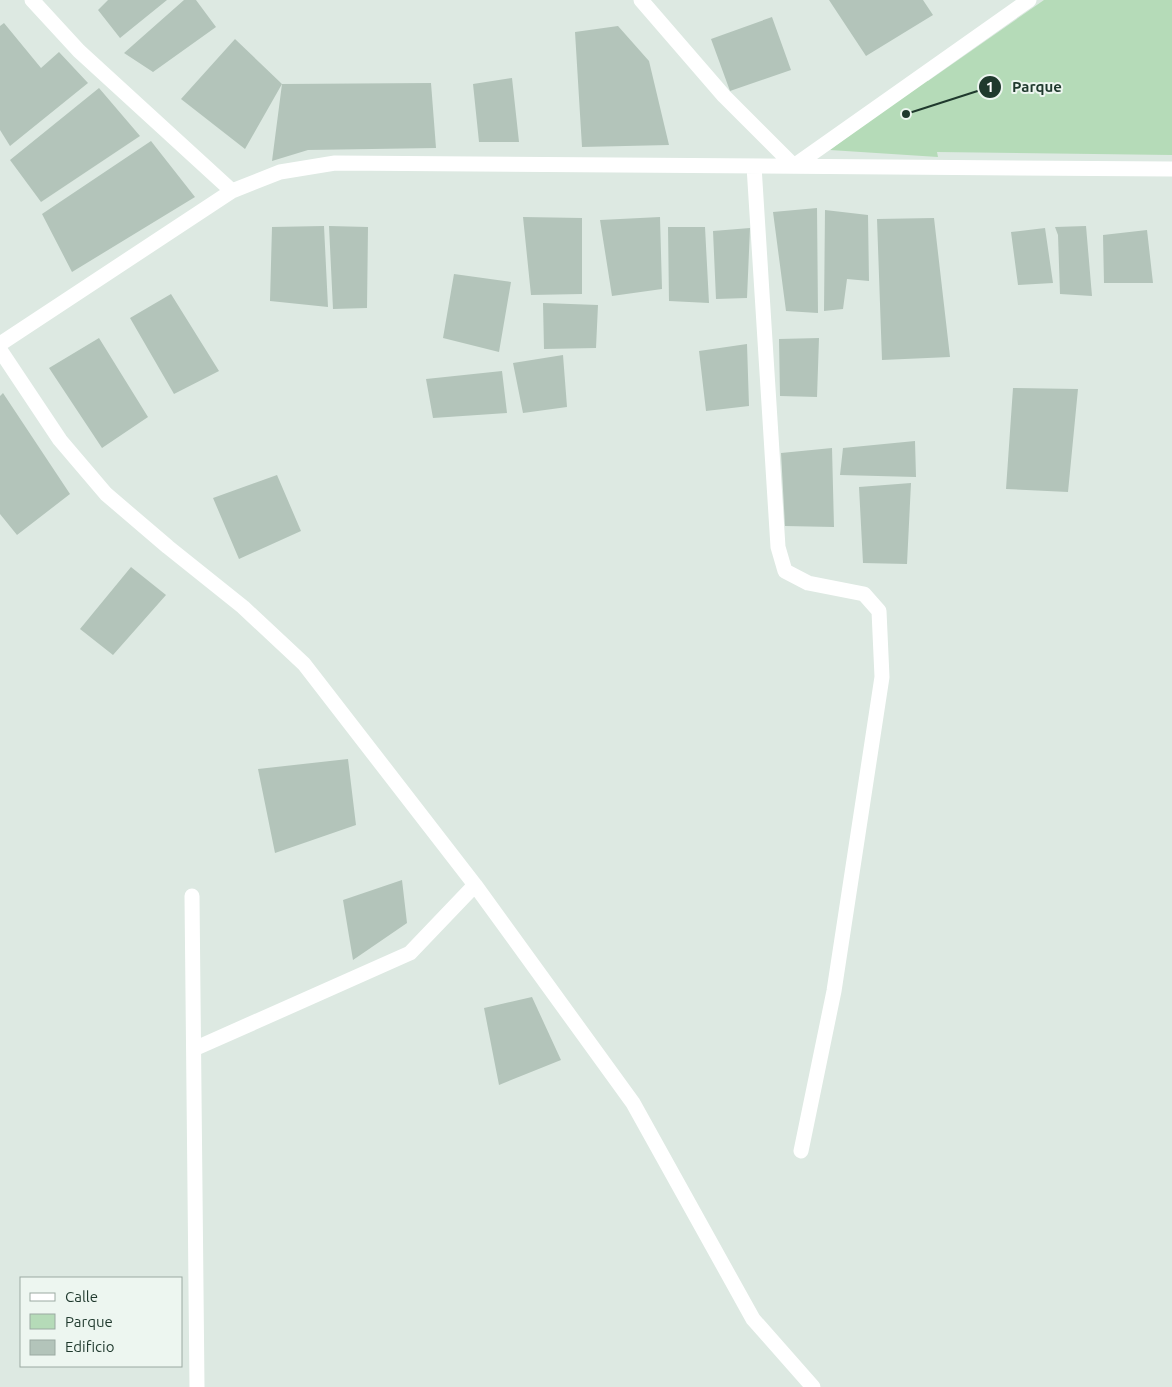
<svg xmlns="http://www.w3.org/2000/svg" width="1172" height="1387" viewBox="0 0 1172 1387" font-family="Ubuntu,sans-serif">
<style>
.green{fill:#b5dbb8}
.building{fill:#b3c4ba}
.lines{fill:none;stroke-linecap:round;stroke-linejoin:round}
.street{stroke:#fff;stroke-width:15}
.leader{fill:none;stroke:#1f392d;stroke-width:2}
.callout-dot{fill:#1f392d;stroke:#edf6f0;stroke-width:2}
.mark-label{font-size:15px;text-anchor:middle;font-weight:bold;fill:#fff}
.callout-label{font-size:15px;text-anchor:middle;font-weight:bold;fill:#1f392d;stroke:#edf6f0;stroke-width:4;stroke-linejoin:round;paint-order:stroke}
</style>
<rect width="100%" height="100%" fill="#dde9e2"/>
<path class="green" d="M1044,0H1172V155L937,152L938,157L830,150L927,77L928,81Z"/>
<path class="building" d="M108,0H167L120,38L98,10Z
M184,0H196L216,27L153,72L124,53Z
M829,0H923L933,15L866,56Z
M772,17L791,70L730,91L711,39Z
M4,23L41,68L59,52L88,83L10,146L0,130V26Z
M618,26L649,61L669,145L582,147L575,32Z
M235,39L282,84L245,149L181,99Z
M512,78L519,142H479L473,84Z
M431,83L436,148L308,150L272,161L282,84Z
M99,88L140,136L41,202L10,160Z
M151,141L195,197L72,272L42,214Z
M817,208L818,313L786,311L773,212Z
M825,210L868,215L869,281L847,279L843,309L824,311Z
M523,217L582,218V294L531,295Z
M660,217L662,289L612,296L600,220Z
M934,218L950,357L882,360L877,219Z
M324,226L328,307L270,301L272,227Z
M329,226L368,227L367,308L333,309Z
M1086,226L1092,296L1060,294L1058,235L1055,227Z
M668,227H705L709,303L669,301Z
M750,228L747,298L716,299L713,231Z
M1045,228L1053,283L1018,285L1011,232Z
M1147,230L1153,283H1104L1103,235Z
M454,274L511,282L499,352L443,338Z
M171,294L219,371L174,394L130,318Z
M543,303L598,305L596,348L544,349Z
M99,338L148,417L102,448L49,368Z
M819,338L817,397L780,396L779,339Z
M747,344L749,406L706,411L699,351Z
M563,355L567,407L523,413L513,363Z
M502,371L507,413L433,418L426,379Z
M1013,388L1078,389L1068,492L1006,489Z
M3,393L70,494L17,535L0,514V396Z
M915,441L916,477L840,475L843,448Z
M832,448L834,527L785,526L781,453Z
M277,475L301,531L239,559L213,498Z
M911,483L907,564L863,563L859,487Z
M131,567L166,595L113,655L80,629Z
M348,759L356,825L275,853L258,769Z
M402,880L407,923L353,960L343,900Z
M532,997L561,1060L499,1085L484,1008Z"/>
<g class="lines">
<path class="street" d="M32,0L79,51L232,191
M641,0L724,96L794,166
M754,166L778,547L785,571L808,583L864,594L879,611L882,677L834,991L801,1151
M794,166L1029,0
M0,344L232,191L280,172L335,163L1172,169
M0,350L60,440L106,494L168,547L243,607L304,664L475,885L633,1103L753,1319L813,1387
M192,896L197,1387
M194,1049L410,953L475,885"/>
</g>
<path class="leader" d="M906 114L990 87"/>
<g class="callout-dot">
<circle cx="906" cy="114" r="5"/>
<circle cx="990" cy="87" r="12"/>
</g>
<g class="mark-label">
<text x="990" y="92">1</text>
</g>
<g class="callout-label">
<text x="1037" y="92">Parque</text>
</g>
<rect x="20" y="1277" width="162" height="90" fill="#edf6f0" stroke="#9baaa2"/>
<rect x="30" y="1293" width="25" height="8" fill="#ffffff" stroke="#9baaa2"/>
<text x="65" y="1302" font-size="15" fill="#1f392d">Calle</text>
<rect x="30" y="1314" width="25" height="15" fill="#b5dbb8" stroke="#9baaa2"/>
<text x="65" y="1327" font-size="15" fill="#1f392d">Parque</text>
<rect x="30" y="1340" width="25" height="15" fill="#b3c4ba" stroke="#9baaa2"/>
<text x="65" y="1352" font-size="15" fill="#1f392d">Edificio</text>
</svg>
